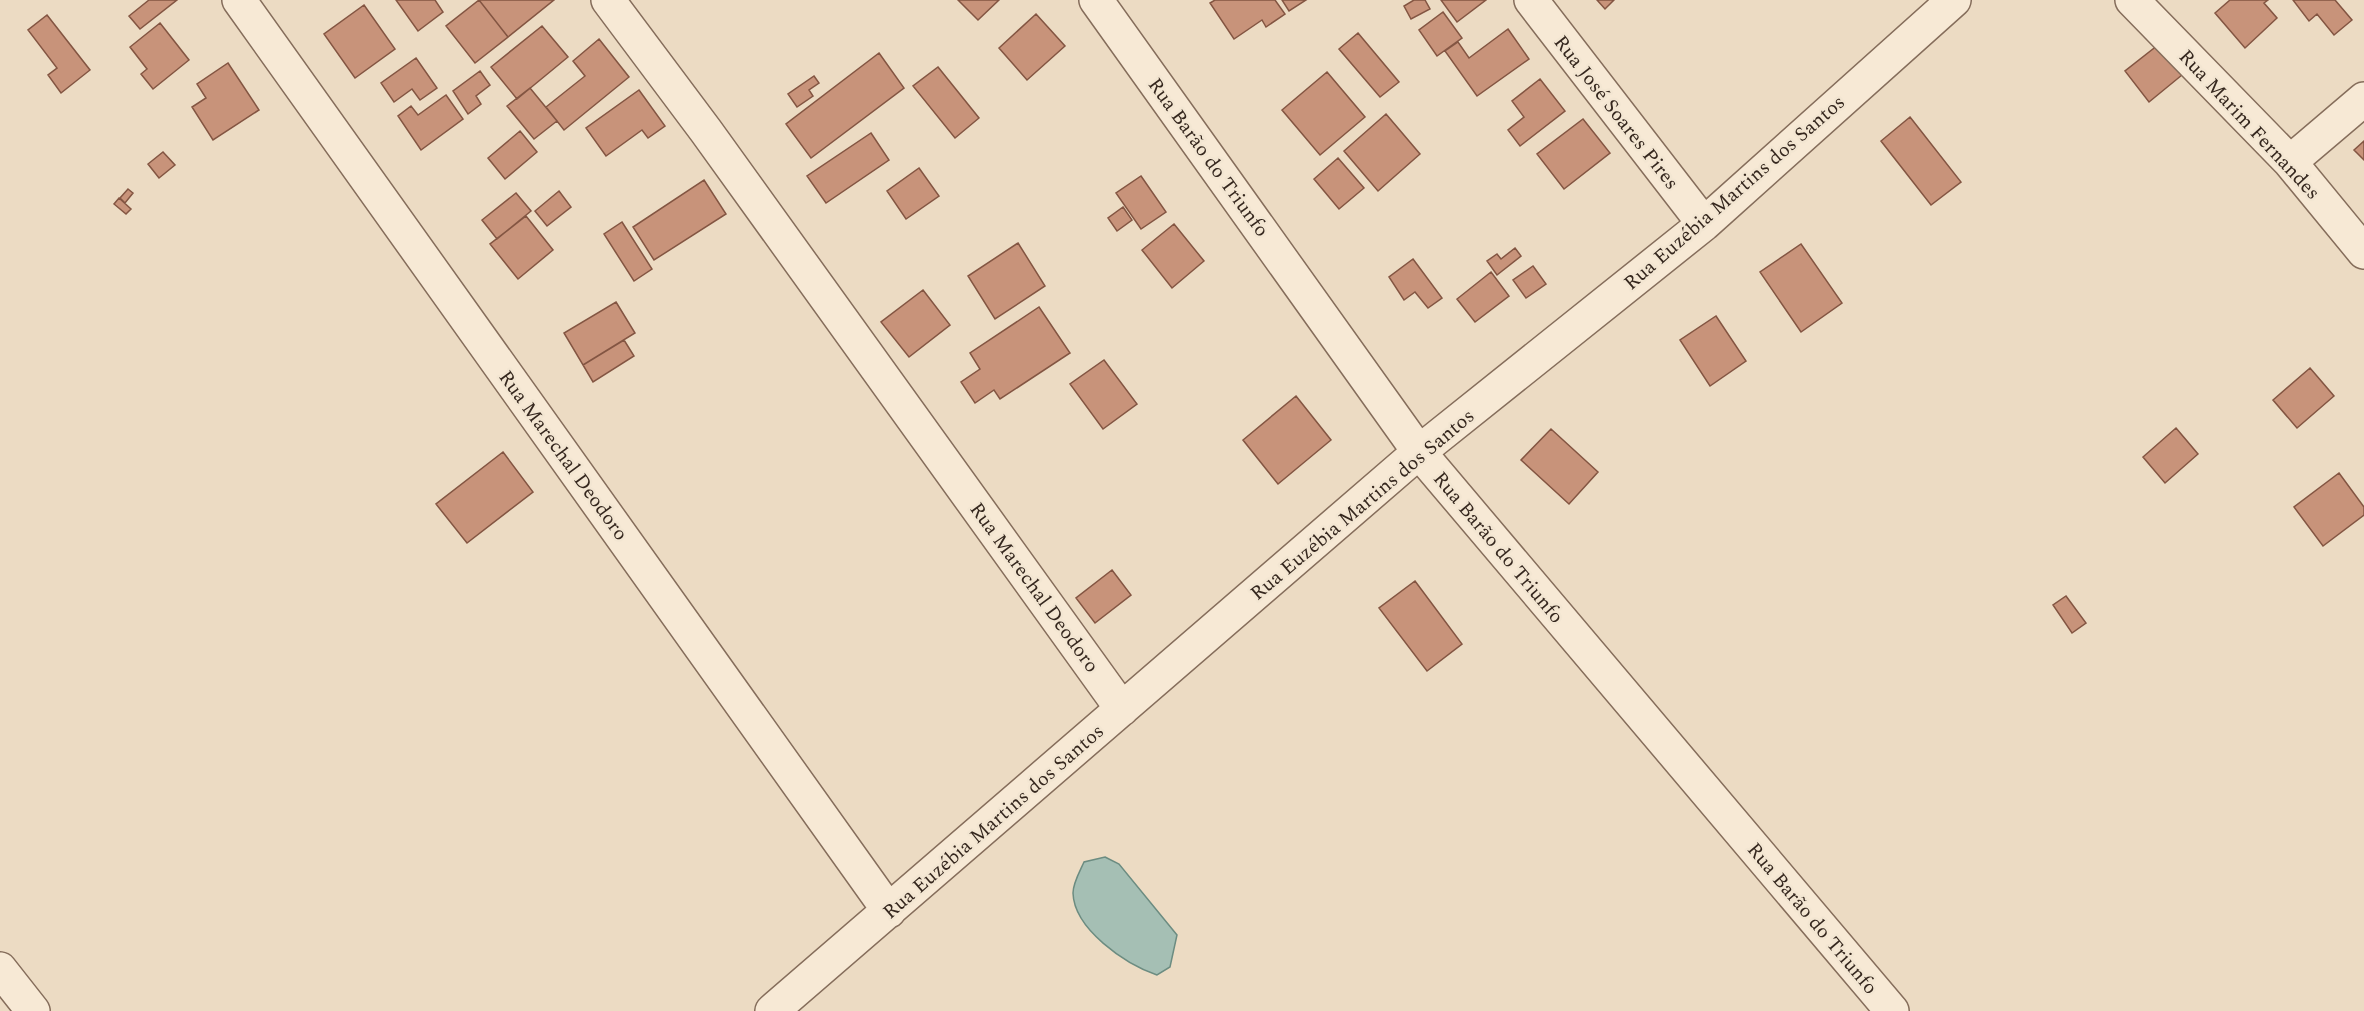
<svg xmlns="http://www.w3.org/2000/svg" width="2364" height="1011" viewBox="0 0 2364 1011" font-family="Spectral,serif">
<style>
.water{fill:#a5bfb4;stroke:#6c8c81;stroke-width:1.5}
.building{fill:#c8937a;stroke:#835542;stroke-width:1.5}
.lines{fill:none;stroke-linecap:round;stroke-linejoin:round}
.street-casing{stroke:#856d5b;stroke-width:36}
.street{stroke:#f7e9d5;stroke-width:33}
.labels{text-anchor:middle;stroke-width:5;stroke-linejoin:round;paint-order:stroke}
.street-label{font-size:20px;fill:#35271e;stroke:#f3e6d2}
</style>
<rect width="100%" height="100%" fill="#ecdbc3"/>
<path class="water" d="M1105,857L1119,864L1177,935L1170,967L1157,975C1125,964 1074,929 1073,893C1073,883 1080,871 1084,862Z"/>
<path class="building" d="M149,0H177L140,29L129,16Z
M396,0H435L443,12L418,31Z
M479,0L508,37L475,63L446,26Z
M479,0H554L508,37Z
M958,0H999L978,20Z
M1215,0H1275L1285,14L1266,27L1262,20L1234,39L1210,3Z
M1282,0H1306L1289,11Z
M1414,0H1425L1430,9L1411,19L1404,6Z
M1441,0H1486L1457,22Z
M1597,0H1614L1605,9Z
M2230,0H2268L2264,3L2277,18L2245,48L2215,13Z
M2293,0H2335L2352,20L2334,35L2317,14L2309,21Z
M364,5L395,49L355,78L324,34Z
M1443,12L1462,38L1437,56L1419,30Z
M1036,14L1065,46L1027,80L999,48Z
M47,15L90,70L61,93L48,75L57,68L28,30Z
M160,23L189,60L153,89L141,74L147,69L130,47Z
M542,26L568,57L517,99L491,67Z
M1508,29L1529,59L1477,96L1445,51L1458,42L1469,58Z
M1358,33L1399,82L1380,97L1339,49Z
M599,39L629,77L564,130L546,107L585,76L573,61Z
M2158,45L2182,75L2149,102L2125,71Z
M879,53L904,88L811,158L786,124Z
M416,58L437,88L420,100L412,89L394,102L381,83Z
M228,63L259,110L213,140L192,107L206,98L197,84Z
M938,67L979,118L955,138L913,86Z
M480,71L490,85L476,96L481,104L468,114L453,91Z
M1327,72L1365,117L1320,155L1282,110Z
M814,76L819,83L809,90L813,96L797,107L788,94Z
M1540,79L1565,111L1520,146L1508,130L1524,117L1512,101Z
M530,88L557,121L534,139L507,106Z
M639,90L665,126L648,138L642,130L606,156L586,128Z
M446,95L463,119L421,150L398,116L411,106L418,115Z
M1386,114L1420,154L1378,191L1344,151Z
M1910,117L1961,182L1931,205L1881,141Z
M1583,119L1610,153L1564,189L1537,154Z
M520,131L537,152L505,179L488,158Z
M871,133L889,160L826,203L807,176Z
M2364,141V160L2354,150Z
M163,152L175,165L159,178L148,164Z
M1338,158L1364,188L1339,209L1314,179Z
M919,168L939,196L906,219L887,191Z
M1141,176L1166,212L1141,229L1116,193Z
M704,180L726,214L654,260L633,227Z
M128,189L133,193L125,203L120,198Z
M559,191L571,207L547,226L535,211Z
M516,193L531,211L497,239L482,220Z
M119,198L131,209L126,214L114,204Z
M1123,207L1132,220L1117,231L1108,218Z
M526,216L553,250L518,279L490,244Z
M622,222L652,269L634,281L604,234Z
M1174,224L1204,261L1172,288L1142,250Z
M1018,243L1045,286L995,319L968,276Z
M1801,244L1842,303L1801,332L1760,272Z
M1515,248L1521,256L1497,275L1487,261L1497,254L1501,259Z
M1413,259L1442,298L1428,308L1415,292L1404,300L1389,277Z
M1533,266L1546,284L1526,298L1513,280Z
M1491,272L1509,296L1475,322L1457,299Z
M923,290L950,325L909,357L881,322Z
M616,302L635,333L583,365L564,333Z
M1039,307L1070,353L1000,399L994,390L975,403L961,382L980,369L970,353Z
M1716,316L1746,361L1710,386L1680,340Z
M624,340L634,356L593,382L583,365Z
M1104,360L1137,404L1103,429L1070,384Z
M2310,368L2334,396L2297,428L2273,400Z
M1296,396L1331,440L1278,484L1243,440Z
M2176,428L2198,454L2165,483L2143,457Z
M1551,429L1598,472L1569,504L1521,460Z
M503,452L533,492L467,543L436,504Z
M2339,473L2364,507V515L2323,546L2294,507Z
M1112,570L1131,595L1095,623L1076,598Z
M1415,581L1462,644L1427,671L1379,608Z
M2066,596L2086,623L2072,633L2053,605Z"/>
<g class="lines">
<defs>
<path id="street" d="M239,0L889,911
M608,0L706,131L1122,709
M1096,0L1419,452L1892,1011
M1531,0L1704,224
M2132,0L2290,162L2364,252
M2290,162L2364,99
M0,969L33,1011
M772,1011L1419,452L1704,224L1954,0"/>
</defs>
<use href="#street" class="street-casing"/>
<use href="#street" class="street"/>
</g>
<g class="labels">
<g class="street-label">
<text transform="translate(1617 112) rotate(52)" y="7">Rua José Soares Pires</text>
<text transform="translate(2250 124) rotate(47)" y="7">Rua Marim Fernandes</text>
<text transform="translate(1209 157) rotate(54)" y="7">Rua Barão do Triunfo</text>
<text transform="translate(1734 192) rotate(-41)" y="7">Rua Euzébia Martins dos Santos</text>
<text transform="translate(564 455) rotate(54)" y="7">Rua Marechal Deodoro</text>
<text transform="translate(1362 504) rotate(-40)" y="7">Rua Euzébia Martins dos Santos</text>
<text transform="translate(1499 547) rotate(50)" y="7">Rua Barão do Triunfo</text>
<text transform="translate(1035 587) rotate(54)" y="7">Rua Marechal Deodoro</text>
<text transform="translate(993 821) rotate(-41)" y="7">Rua Euzébia Martins dos Santos</text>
<text transform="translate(1813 918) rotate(50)" y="7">Rua Barão do Triunfo</text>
</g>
</g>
</svg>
